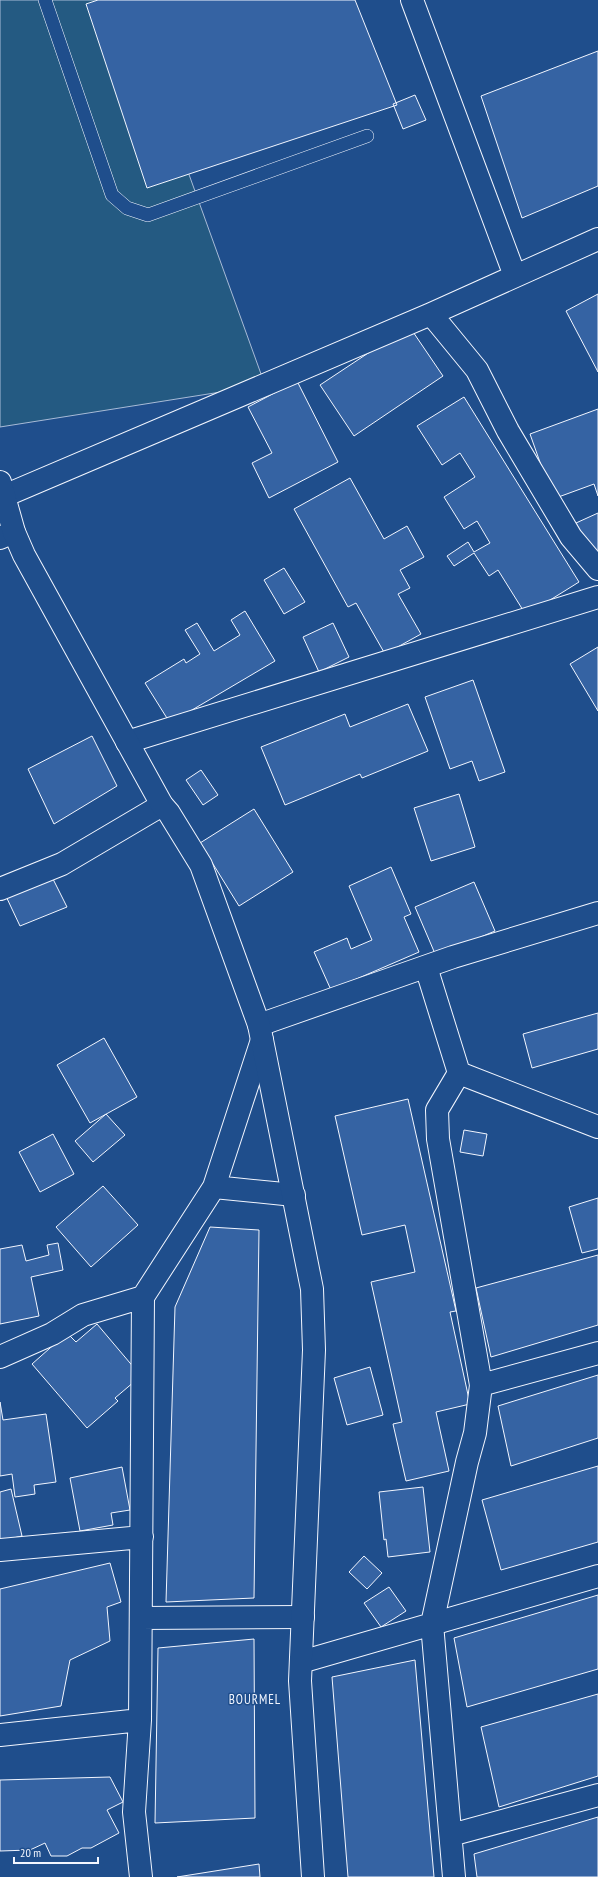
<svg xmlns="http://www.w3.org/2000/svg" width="598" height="1877" viewBox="0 0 598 1877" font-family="'PT Sans Narrow',sans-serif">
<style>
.green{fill:#245a82;stroke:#a8bbd7}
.building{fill:#3563a3;stroke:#f2f6ff}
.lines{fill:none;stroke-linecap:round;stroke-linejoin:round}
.lane-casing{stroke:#f2f6ff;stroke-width:14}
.street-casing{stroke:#f2f6ff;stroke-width:24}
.secondary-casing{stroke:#f2f6ff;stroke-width:24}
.lane{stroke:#1f4e8c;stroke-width:13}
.street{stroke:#1f4e8c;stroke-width:22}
.secondary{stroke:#1f4e8c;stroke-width:22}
.labels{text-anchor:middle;stroke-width:3;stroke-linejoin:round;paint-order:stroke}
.neighbourhood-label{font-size:13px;letter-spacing:1px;fill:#f2f6ff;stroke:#1f4e8c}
</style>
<rect width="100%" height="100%" fill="#1f4e8c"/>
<path class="green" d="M0,0H126L265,385L0,427Z"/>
<path class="building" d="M98,0H355L397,105L147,188L86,4Z
M598,51V186L522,218L481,96Z
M415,95L426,120L403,129L393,104Z
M598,294V372L566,311Z
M409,326L443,376L354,436L320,385Z
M297,381L338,462L269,498L252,463L272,453L248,407Z
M464,397L579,582L526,615L498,570L489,576L474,553L454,566L447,556L468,542L474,552L490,543L477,521L464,529L444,497L475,477L460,453L442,465L417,426Z
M598,409V496L594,484L553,499L530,434Z
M350,478L384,539L407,526L424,557L400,570L410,588L398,594L421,634L385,654L356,603L348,607L294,509Z
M598,513V561L595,562L576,523Z
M284,568L305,602L284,614L264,580Z
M245,611L275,661L170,723L145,683L184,659L186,663L200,654L185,630L197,623L214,651L240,635L231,620Z
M333,623L349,657L319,672L303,637Z
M598,647V711L570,664Z
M473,680L505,772L479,781L472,761L450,769L425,697Z
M408,704L428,751L362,778L360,774L285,805L261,747L345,714L350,727Z
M92,736L117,786L54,824L28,769Z
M201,770L218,795L203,805L186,780Z
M459,794L475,847L431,861L414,808Z
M254,809L293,872L239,906L200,843Z
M391,867L411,914L404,917L419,952L331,990L314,952L347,938L351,949L372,940L349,886Z
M49,871L67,907L20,926L4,892Z
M474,882L495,931L436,956L415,907Z
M598,1013V1049L532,1068L523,1034Z
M104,1038L137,1097L90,1123L57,1065Z
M408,1099L456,1311L450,1312L470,1404L436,1412L449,1471L406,1481L393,1424L402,1422L371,1282L415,1272L405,1225L362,1235L335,1116Z
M106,1114L125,1135L93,1162L75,1141Z
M464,1130L487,1134L483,1156L460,1152Z
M53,1134L74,1174L40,1192L19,1152Z
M103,1186L138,1225L91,1267L56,1227Z
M598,1198V1249L582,1253L569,1207Z
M210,1227L259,1230L254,1598L166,1602L175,1307Z
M58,1243L63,1270L31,1277L39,1316L0,1324V1249L22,1245L26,1261L49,1255L47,1245Z
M598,1255V1325L491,1357L476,1288Z
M97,1324L141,1376L115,1398L118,1401L87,1428L32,1364L67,1333L76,1342Z
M370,1367L383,1415L347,1425L334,1378Z
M598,1375V1438L511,1466L498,1406Z
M0,1402L3,1420L46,1414L56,1482L34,1485L35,1494L15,1497L12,1474L0,1476Z
M598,1466V1542L501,1570L482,1500Z
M122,1467L130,1510L111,1513L113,1525L80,1531L70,1478Z
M423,1487L430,1552L388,1557L386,1539L384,1540L379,1492Z
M11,1489L22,1536L0,1541V1492Z
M364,1556L382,1573L367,1589L349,1572Z
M110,1563L121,1602L107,1607L110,1641L70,1660L61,1706L0,1716V1589Z
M389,1587L406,1611L381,1627L364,1603Z
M598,1595V1669L467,1707L454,1638Z
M254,1639L255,1818L155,1823L158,1648Z
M415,1660L434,1877H348L332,1677Z
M598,1694V1776L499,1807L481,1727Z
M110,1777L123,1802L107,1810L119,1833L91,1848H82L67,1856H51L45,1843L30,1850L0,1851V1780Z
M598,1817V1877H477L474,1854Z
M259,1864L260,1877H177Z"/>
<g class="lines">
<defs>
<path id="lane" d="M45,0L112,195L127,208L148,215L367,136"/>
<path id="street" d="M412,0L515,276
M431,314L477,370L508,431L571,537L598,569
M4,496L431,314L598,239
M0,538L14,532
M127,742L598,597
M0,889L62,864L162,805
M426,967L459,1073L598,1127
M259,1025L453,957L598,913
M214,1187L294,1195
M0,1357L52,1334L83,1315L143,1297L214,1187L262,1040
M481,1385L598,1353
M0,1550L142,1537
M141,1618L303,1617
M301,1662L598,1576
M0,1735L140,1720
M451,1835L598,1795
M141,1877L134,1812L140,1720L143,1297
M454,1877L432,1624L467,1462L475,1433L481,1385L438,1139L437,1110L459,1073"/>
<path id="secondary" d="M0,482L14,532L24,555L162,805L169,813L201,865L259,1025L312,1289L314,1350L300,1681L313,1877"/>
</defs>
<use href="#lane" class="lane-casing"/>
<use href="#street" class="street-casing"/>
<use href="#secondary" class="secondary-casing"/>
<use href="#lane" class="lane"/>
<use href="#street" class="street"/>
<use href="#secondary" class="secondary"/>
</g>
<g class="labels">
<g class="neighbourhood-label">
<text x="255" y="1704">BOURMEL</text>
</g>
</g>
<path d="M14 1857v6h84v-6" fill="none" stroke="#f2f6ff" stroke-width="2"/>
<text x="20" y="1857" font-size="12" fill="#f2f6ff" stroke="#1f4e8c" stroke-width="3" paint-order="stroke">20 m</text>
</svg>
